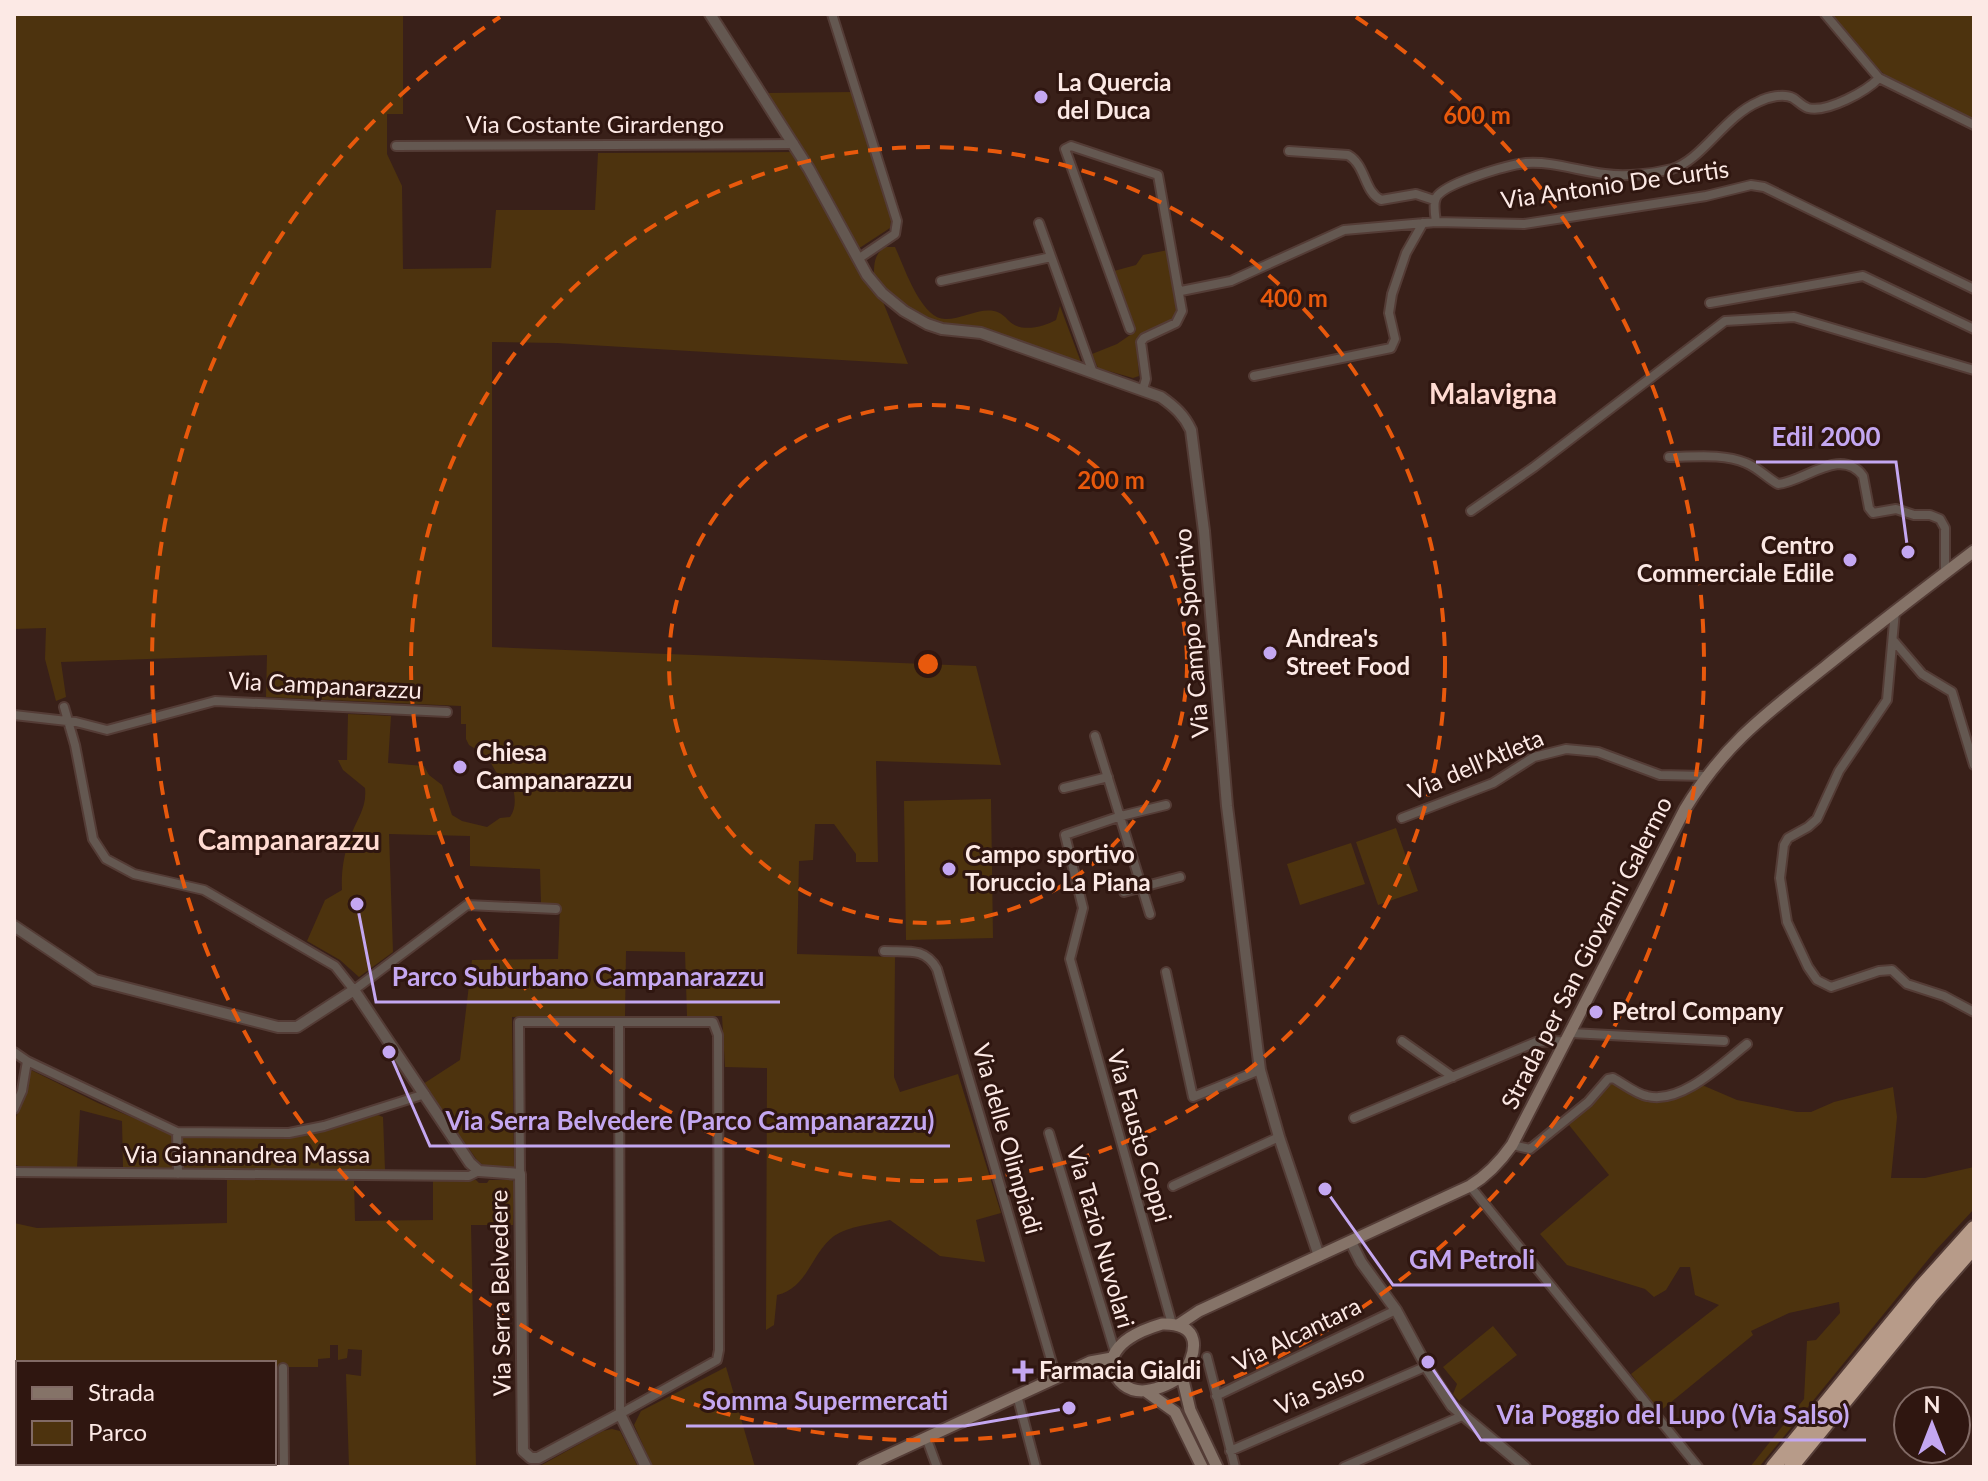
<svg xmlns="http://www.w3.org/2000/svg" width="1988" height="1481" viewBox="0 0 1988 1481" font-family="Lato,sans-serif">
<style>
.green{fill:#4d330e}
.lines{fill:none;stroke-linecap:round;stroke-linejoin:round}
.minor-casing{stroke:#543c36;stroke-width:12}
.tertiary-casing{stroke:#543c36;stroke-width:14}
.secondary-casing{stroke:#543c36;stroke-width:15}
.motorway-casing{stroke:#543c36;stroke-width:18}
.minor{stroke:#645851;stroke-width:8}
.tertiary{stroke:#645851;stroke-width:10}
.secondary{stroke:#857368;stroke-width:11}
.motorway{stroke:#b79b89;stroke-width:14}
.ring{fill:none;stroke:#e8590c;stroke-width:4;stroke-dasharray:14 10}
.poi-dot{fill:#c4a7f1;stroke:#2f1610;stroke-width:3}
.labels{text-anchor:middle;stroke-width:6;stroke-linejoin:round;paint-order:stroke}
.poi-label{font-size:24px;font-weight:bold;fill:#fce9e5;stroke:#2f1610;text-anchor:start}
.street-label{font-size:24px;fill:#fce9e5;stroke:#2f1610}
.quarter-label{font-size:28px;font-weight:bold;fill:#ffdbd2;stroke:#2f1610}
.centre{fill:#e8590c;stroke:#2f1610;stroke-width:4}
.ring-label{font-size:24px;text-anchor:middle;font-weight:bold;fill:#e8590c;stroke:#2f1610;stroke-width:6;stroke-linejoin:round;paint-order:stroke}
.leader{fill:none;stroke:#c4a7f1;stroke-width:3}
.callout-dot{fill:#c4a7f1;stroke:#2f1610;stroke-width:3}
.callout-label{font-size:26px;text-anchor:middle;font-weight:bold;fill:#c4a7f1;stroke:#2f1610;stroke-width:6;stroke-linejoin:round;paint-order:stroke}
</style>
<rect width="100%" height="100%" fill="#392019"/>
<path class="green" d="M14,14H403V114H387V154L402,186L403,269L491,268L496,210H595L598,153L793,152L881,297L908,364L557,343L492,342V647L976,666L1001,765L876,761L878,862H856V854L834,824H815L813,860L799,861L797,954L895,957L894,1077L900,1092L958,1074L1001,1213L976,1220L985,1262L940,1256L890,1220C873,1224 849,1226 834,1236C811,1253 808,1288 777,1295L774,1325L766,1330L767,1068L725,1067L722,1016H687L685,952L626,951L625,1016L512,1017L514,1167C501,1171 487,1170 477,1160L423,1084L460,1060L472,960L558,959L560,906L541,903L540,869L470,866V836L389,834L393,952L359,977L340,960L307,941L325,900L342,890C341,871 344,853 351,835C358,817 367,807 365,788L343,770L338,760H347L348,714L391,716L388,763L424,766L429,775L442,785L452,815L462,821L487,827L500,818L510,817C517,807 515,795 512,784L496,772L487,756L469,745L466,739V724H461V706L266,697L267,655L61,662L66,697L56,701L45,659L46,628L14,629Z
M1831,14H1974V120L1892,81L1866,58Z
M853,92L892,213L890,228L858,249L797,139L769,100L768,93Z
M885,247H895C904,266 921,320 946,319C962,319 979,308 994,311C1002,313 1004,316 1009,321C1021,333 1043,327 1056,320L1060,306L1082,365C1054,357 1025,349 997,341C952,328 900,318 874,274C874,262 875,254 885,247Z
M1168,250L1178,311L1173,322L1149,330L1136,342L1139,376L1133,378L1098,368L1092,354L1117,344L1136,331L1114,271L1136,265L1143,255Z
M991,799L993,938L906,940L904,801Z
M1396,828L1418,891L1378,905L1356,842Z
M1351,843L1365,884L1300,905L1287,864Z
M31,1070L98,1103L172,1134L174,1167L168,1170L123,1167L122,1121L80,1110L77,1168L21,1167L14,1164V1121L26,1095Z
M1616,1083C1650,1104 1666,1105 1702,1085L1737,1100L1797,1112H1811L1834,1102L1893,1087L1897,1117L1891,1178H1925L1974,1167V1209L1935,1251L1759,1467H1750L1804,1399L1807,1341L1816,1340L1840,1313L1839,1302L1789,1313L1751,1331L1753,1335L1659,1412L1631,1374L1719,1305L1695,1295L1690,1267H1680L1666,1290L1654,1297L1645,1289L1567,1265L1540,1234L1609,1175L1569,1125L1589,1107L1608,1084Z
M378,1115L383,1117L385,1170H198L183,1169L181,1164V1140L184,1137L291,1135Z
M227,1180H354L355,1221L433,1220V1181L476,1180L479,1183H487L489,1180H512L514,1183L513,1225H471L476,1467H349L346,1374L361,1376L362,1350L348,1349L347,1358L338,1360V1345H330V1358L318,1359V1367H274V1363H19L14,1358V1223L37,1228L227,1223Z
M1493,1326L1517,1355L1459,1401L1453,1394L1457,1384L1443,1367Z
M726,1367L755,1467H653L634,1425L641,1411Z
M612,1429L620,1431L638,1467H538L603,1431Z"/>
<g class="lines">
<defs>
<path id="minor" d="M832,14L897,221L895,234L858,259
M1825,14L1879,78L1974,125
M396,146L794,144
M1289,151L1348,155C1366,165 1364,192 1381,200L1416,194L1434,200
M1436,222C1435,215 1433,204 1436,198C1443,183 1509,165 1526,163C1552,161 1579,171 1605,174C1625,177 1652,174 1672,169C1701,161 1725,116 1758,102C1767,97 1784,93 1793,98C1798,101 1802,106 1808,108C1827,113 1867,91 1879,78
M1039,223L1093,373
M941,281L1051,257
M1181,291L1231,281L1344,230L1436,222L1524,224L1706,196L1751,185L1764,187L1974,289
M1710,303L1863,276L1974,329
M1130,329L1065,149L1071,146L1158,175L1182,311L1176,323L1144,338L1141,342L1146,379L1143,389
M1254,376L1391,348L1395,339L1389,313L1392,294L1406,253L1423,223
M1669,457C1694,457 1722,453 1746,463C1757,467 1767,478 1778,484C1804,482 1841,446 1863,476L1869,508L1873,513L1896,509L1914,515H1930L1940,519L1945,528V573
M1471,511L1534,467L1725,321L1794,317L1974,370
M1895,611L1887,700L1839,771L1817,819L1808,827L1788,838L1784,845L1780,878L1787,922L1808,967L1817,980L1831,987L1879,971L1892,970L1907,984L1944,996L1974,1012
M1893,640L1922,674L1952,692L1974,765
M64,707L75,745L93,839L106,859L134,874L204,890L335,966L354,990L467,905L556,909
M14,715L76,722L107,730L215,701L447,712
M1095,736L1150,914
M1064,788L1108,777
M1166,805L1121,816L1065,835L1083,908L1070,959L1172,1324
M1402,818L1493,783L1534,757L1566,749L1598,752L1660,775L1705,776
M1124,892L1180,877
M884,951C907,952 925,947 937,969L1056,1377
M1166,972L1193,1097L1260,1070
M1571,1033L1724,1041
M1402,1041L1453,1077
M14,1052L27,1061L177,1132L289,1133L324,1126L425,1094
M14,1109L22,1091L27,1061
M1354,1118L1536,1042L1566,1041
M177,1132L178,1174
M1049,1133L1115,1352
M1512,1145L1530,1149L1588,1102L1608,1079L1613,1078C1624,1084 1636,1094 1647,1096C1681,1105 1723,1063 1747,1044
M14,1172L469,1176L479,1171
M520,1174L519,1022H713L718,1035L719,1350L717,1360L620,1414L619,1022
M1173,1186L1279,1137
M1470,1186L1698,1467
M1207,1357L1235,1467
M14,1366L18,1370
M283,1368L284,1467
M1017,1395L1036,1467
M1216,1396L1396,1310
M14,1420H18
M926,1437L937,1467
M1230,1451L1427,1366
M1344,1467L1462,1416"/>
<path id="tertiary" d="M710,14L809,169L867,275L882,293L904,311L927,324L942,329L981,333L1161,397C1175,407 1184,415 1191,430L1204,531L1227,806L1260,1070L1279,1137L1319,1256
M14,926L95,980L278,1027H297L354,990L470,1163L479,1171L520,1174L523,1451L531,1458H538L620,1414L646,1467
M1351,1242L1361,1262L1396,1310L1429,1371L1452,1406L1525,1467"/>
<path id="secondary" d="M1162,1324C1201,1323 1199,1350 1182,1376C1157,1392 1125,1403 1111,1366C1113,1341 1142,1330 1162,1324Z
M1178,1325L1199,1311L1470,1186C1488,1175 1500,1162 1512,1145L1685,809C1725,743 1766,714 1825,667C1874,627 1924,589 1974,551
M1182,1376L1190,1410L1217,1467
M1147,1392L1175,1412L1202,1467
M863,1467L1090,1362L1112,1358"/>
<path id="motorway" d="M1773,1467L1921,1287L1974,1228
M1791,1467L1930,1297L1974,1247"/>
</defs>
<use href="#minor" class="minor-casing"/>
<use href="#tertiary" class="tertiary-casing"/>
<use href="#secondary" class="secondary-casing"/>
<use href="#motorway" class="motorway-casing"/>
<use href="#minor" class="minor"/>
<use href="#tertiary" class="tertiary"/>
<use href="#secondary" class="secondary"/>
<use href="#motorway" class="motorway"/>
</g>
<g class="ring">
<circle cx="928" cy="664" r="259"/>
<circle cx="928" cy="664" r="517"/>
<path d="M1356 17A776 776 0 1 1 500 17"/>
</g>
<g class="poi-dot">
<circle cx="1041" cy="97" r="8"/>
<circle cx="1850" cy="560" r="8"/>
<circle cx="1270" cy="653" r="8"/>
<circle cx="460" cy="767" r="8"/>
<circle cx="949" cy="869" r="8"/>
<circle cx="1596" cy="1012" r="8"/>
<path d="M1019 1359h8v8h8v8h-8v8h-8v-8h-8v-8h8z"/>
</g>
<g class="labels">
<g class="poi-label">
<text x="1057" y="91">La Quercia<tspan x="1057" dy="28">del Duca</tspan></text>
<text x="1834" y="554" text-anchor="end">Centro<tspan x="1834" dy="28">Commerciale Edile</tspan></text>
<text x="1286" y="647">Andrea's<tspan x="1286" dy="28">Street Food</tspan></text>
<text x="476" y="761">Chiesa<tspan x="476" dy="28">Campanarazzu</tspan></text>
<text x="965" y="863">Campo sportivo<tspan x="965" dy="28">Toruccio La Piana</tspan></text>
<text x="1612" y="1020">Petrol Company</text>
<text x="1039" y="1379">Farmacia Gialdi</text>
</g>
<g class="street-label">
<text x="595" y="133">Via Costante Girardengo</text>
<text transform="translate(1615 185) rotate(-8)" y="8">Via Antonio De Curtis</text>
<text transform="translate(1192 633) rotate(-95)" y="8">Via Campo Sportivo</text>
<text transform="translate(325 686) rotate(3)" y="8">Via Campanarazzu</text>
<text transform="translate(1476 765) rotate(-23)" y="8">Via dell'Atleta</text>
<text transform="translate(1587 953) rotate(-63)" y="8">Strada per San Giovanni Galermo</text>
<text transform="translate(1139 1136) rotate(74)" y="8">Via Fausto Coppi</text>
<text transform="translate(1007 1139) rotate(74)" y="8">Via delle Olimpiadi</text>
<text x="247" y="1163">Via Giannandrea Massa</text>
<text transform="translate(1100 1237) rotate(74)" y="8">Via Tazio Nuvolari</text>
<text transform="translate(501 1293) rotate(-91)" y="8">Via Serra Belvedere</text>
<text transform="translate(1297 1335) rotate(-26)" y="8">Via Alcantara</text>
<text transform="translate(1320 1390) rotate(-23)" y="8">Via Salso</text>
</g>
<g class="quarter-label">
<text x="1493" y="404">Malavigna</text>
<text x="289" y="850">Campanarazzu</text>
</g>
</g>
<circle cx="928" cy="664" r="12" class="centre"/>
<g class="ring-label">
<text x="1477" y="124">600 m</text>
<text x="1294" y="307">400 m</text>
<text x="1111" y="489">200 m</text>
</g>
<path class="leader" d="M1908 552L1896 462H1756M357 904L376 1002H780M389 1052L430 1146H950M1325 1189L1393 1285H1551M1069 1408L965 1426H686M1428 1362L1481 1440H1866"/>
<g class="callout-dot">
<circle cx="1908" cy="552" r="8"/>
<circle cx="357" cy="904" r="8"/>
<circle cx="389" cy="1052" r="8"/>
<circle cx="1325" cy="1189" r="8"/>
<circle cx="1069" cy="1408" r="8"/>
<circle cx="1428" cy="1362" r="8"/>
</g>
<g class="callout-label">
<text x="1826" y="446">Edil 2000</text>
<text x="578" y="986">Parco Suburbano Campanarazzu</text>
<text x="690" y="1130">Via Serra Belvedere (Parco Campanarazzu)</text>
<text x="1472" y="1269">GM Petroli</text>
<text x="825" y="1410">Somma Supermercati</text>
<text x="1673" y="1424">Via Poggio del Lupo (Via Salso)</text>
</g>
<rect width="1988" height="1481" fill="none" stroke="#fce9e5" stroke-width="32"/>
<rect x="16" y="1361" width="260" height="104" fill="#2f1610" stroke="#816a65" stroke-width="2"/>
<rect x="32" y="1387" width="40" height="12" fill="#857368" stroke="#816a65" stroke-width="2"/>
<text x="88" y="1401" font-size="24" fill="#fce9e5">Strada</text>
<rect x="32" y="1421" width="40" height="24" fill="#4d330e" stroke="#816a65" stroke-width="2"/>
<text x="88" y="1441" font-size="24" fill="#fce9e5">Parco</text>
<g transform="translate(1932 1425)"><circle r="38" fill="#2f1610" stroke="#816a65" stroke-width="2"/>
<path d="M0-6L14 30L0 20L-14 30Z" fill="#c4a7f1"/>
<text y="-12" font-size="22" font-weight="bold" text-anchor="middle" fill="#fce9e5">N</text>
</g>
</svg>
